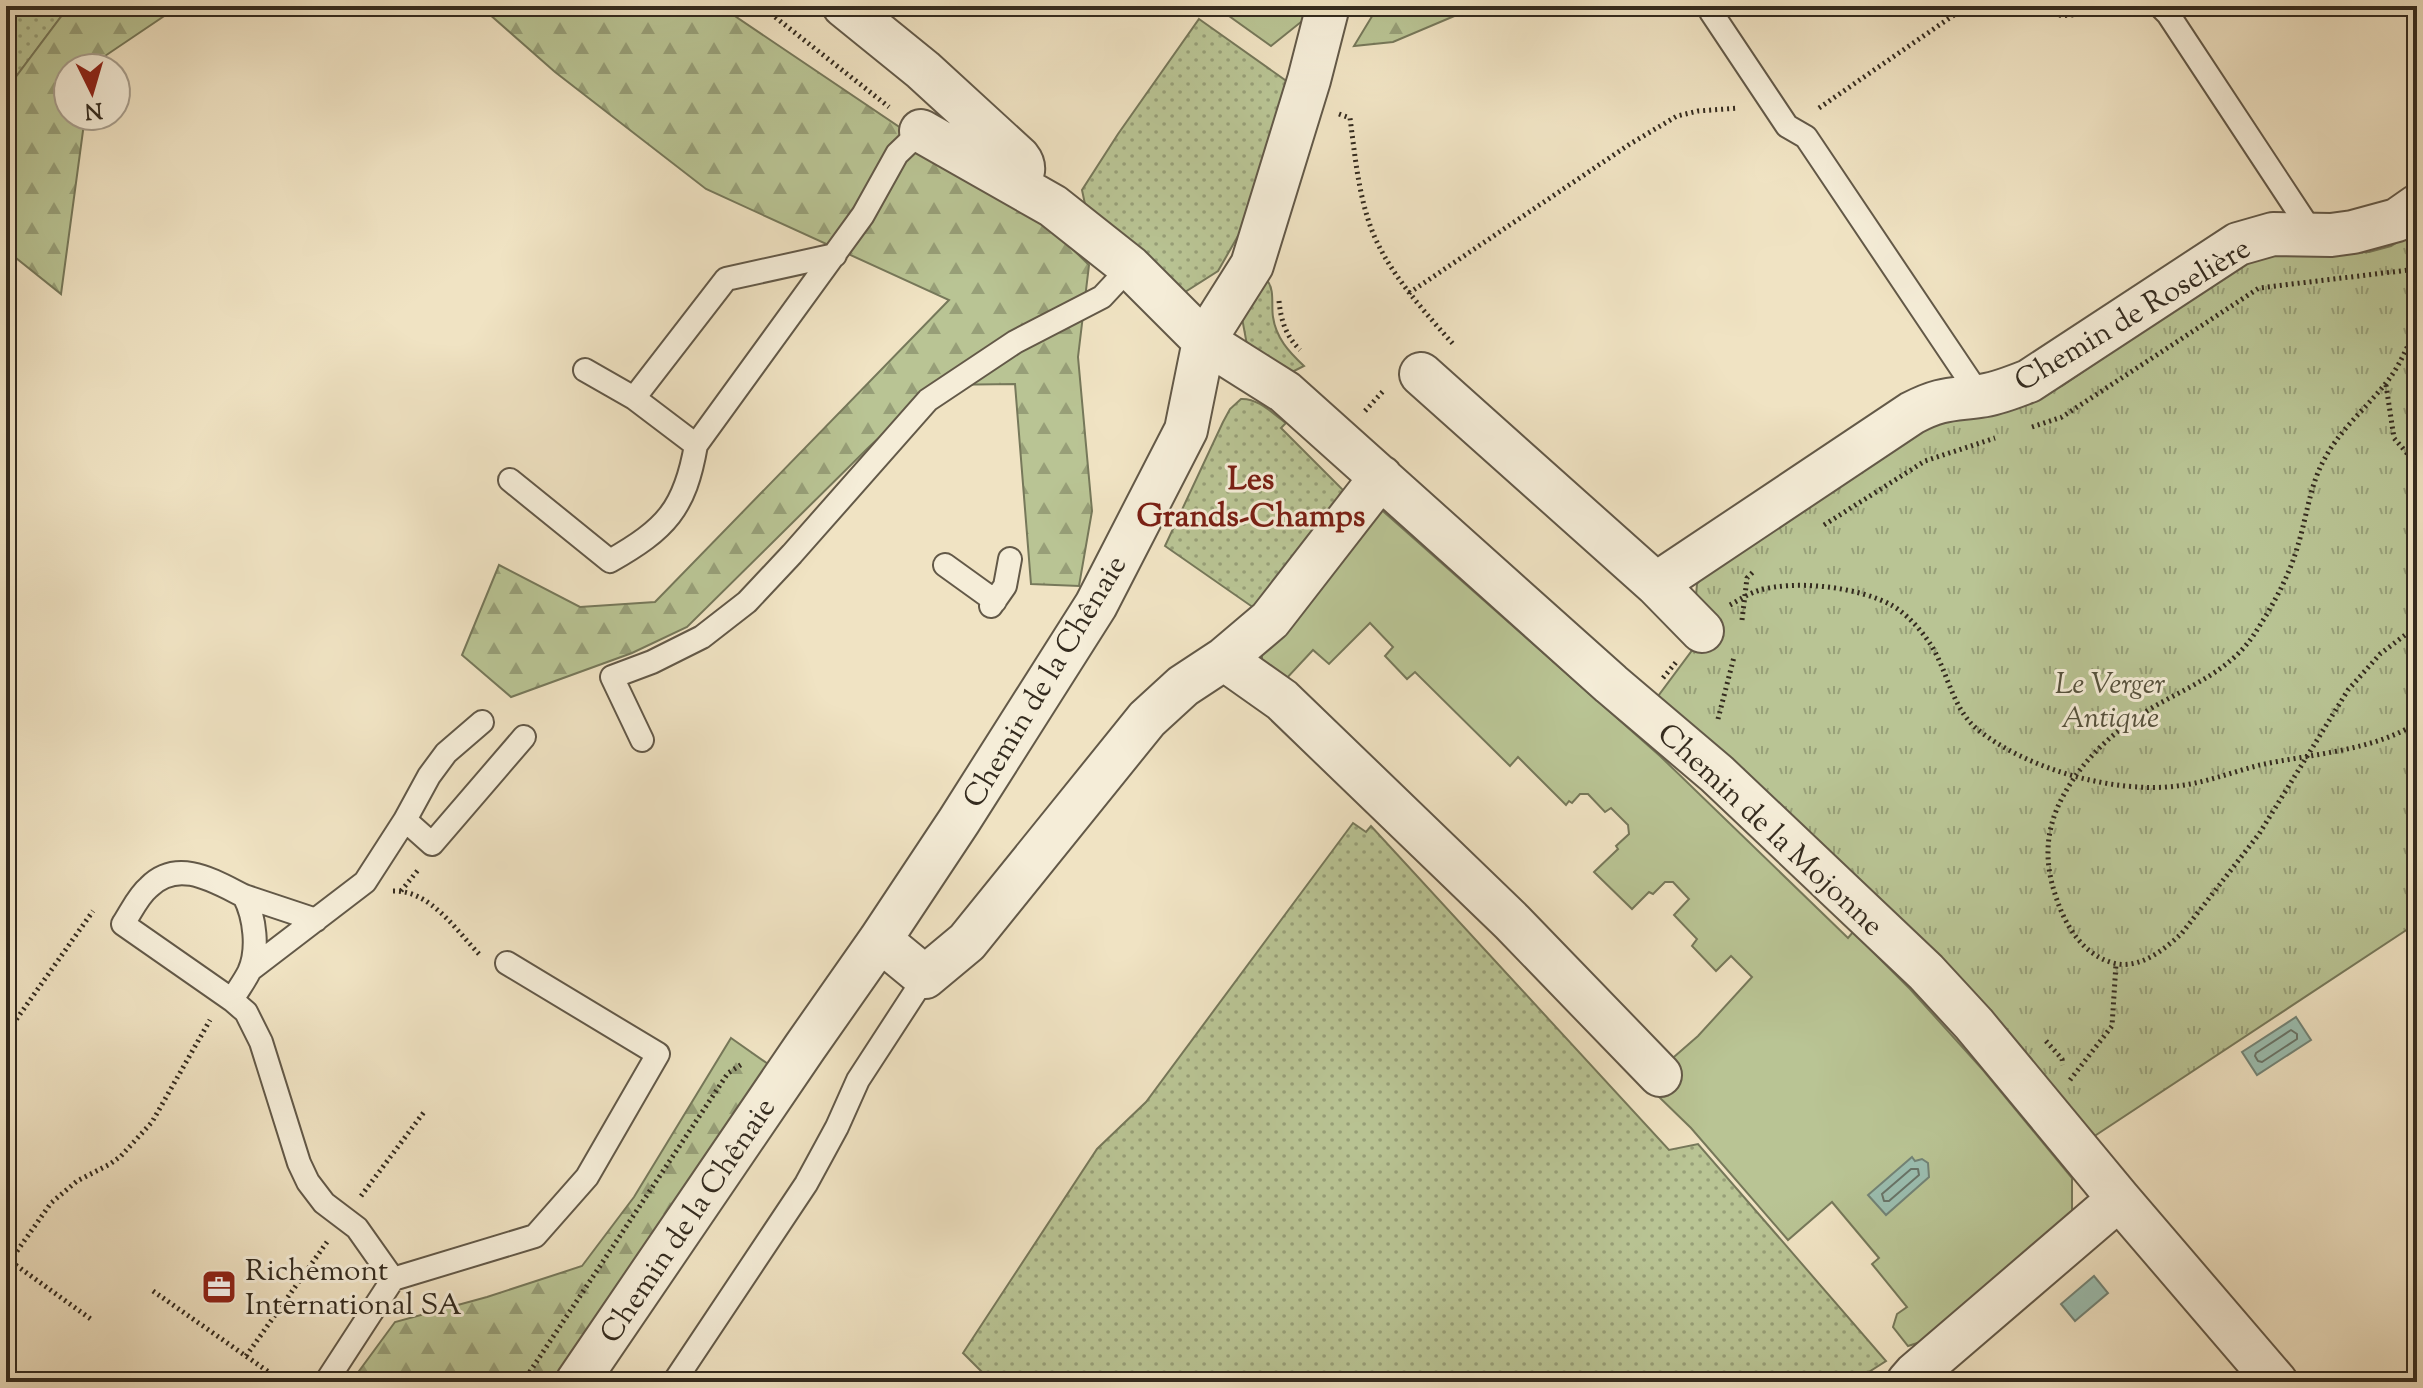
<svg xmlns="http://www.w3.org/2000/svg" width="2423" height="1388" viewBox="0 0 2423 1388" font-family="'Sorts Mill Goudy',serif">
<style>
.grass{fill:url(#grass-dots);stroke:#76785a;stroke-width:2}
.forest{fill:url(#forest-firs);stroke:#76785a;stroke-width:2}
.park{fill:url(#park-tufts);stroke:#76785a;stroke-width:2}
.garden{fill:#b9c494;stroke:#76785a;stroke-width:2}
.water{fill:#9bbeb0;stroke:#728376;stroke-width:2}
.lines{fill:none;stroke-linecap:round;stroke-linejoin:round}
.shore{stroke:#687468;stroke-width:2}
.service-casing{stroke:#635948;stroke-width:26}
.minor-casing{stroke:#635948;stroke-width:46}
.path{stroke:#342b1f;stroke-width:5;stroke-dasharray:2 4;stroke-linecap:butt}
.service{stroke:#f5edd8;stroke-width:22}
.minor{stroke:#f5edd8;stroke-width:42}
.labels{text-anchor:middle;stroke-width:6;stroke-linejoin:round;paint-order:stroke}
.street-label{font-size:30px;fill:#342b1f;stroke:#f5edd8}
.park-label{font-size:30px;font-style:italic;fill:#55513c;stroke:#f5edd8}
.poi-label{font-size:30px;fill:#342b1f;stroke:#f5edd8;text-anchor:start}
.neighbourhood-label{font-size:32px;font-weight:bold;fill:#7a1f14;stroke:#f5edd8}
</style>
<defs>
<pattern id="grass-dots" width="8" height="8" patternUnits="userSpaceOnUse" patternTransform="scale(2)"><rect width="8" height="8" fill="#b9c494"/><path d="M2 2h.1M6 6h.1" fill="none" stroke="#979f78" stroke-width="1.8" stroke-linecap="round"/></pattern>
<pattern id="forest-firs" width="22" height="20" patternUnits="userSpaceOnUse" patternTransform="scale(2)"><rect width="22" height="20" fill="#b9c494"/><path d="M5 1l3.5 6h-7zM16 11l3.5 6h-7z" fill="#979f78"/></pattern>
<pattern id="park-tufts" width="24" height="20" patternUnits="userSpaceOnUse" patternTransform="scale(2)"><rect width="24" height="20" fill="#b9c494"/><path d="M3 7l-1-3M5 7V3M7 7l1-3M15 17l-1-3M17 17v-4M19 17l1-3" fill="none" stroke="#979f78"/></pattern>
</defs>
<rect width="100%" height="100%" fill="#f0e3c3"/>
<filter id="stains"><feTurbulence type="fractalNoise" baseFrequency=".0025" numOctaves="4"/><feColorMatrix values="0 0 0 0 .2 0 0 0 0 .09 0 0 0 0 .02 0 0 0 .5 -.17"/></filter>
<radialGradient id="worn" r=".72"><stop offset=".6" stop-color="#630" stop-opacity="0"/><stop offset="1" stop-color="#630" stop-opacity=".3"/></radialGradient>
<path class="grass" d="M6,6H69L6,90Z
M1199,19L1292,85L1245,238L1238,236L1218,271L1185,292L1086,209L1082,190L1118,134Z
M1267,280C1275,290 1271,305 1273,317C1276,338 1289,352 1304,366L1286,375L1247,345L1242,318Z
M1241,399C1258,398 1272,413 1286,423L1281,428L1345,492L1254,608L1165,546L1223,422L1230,409Z
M1353,823L1366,832L1371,826L1669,1150L1698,1144L1886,1361L1853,1382H992L963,1353L1097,1149L1146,1102Z"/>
<path class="forest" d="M69,6H179L99,60L97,68H68V116H85L61,294L6,250V90Z
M480,6H720L1055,232L1089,265L1078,357L1092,511L1079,586L1031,584L1015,384L936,385L869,447L687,627L632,653L511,697L462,655L499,565L580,607L655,602L949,300L706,189L555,72Z
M1383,6H1478L1393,42L1354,46L1377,8Z
M731,1038L768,1064L553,1382H351L395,1322L487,1297L582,1266L634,1197Z"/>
<path class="park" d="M2417,230V923L2090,1139L1656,699L1716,618L1696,596L1697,584L1703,574L1911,437L1944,420L2014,408L2062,386L2228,273L2249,262L2275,255L2369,252L2391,246Z"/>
<path class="garden" d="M1215,6H1311L1306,18L1271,46Z
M1376,505L1660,756L1848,938L1853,932L1910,989L1983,1070L2072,1178V1215L1930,1339L1908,1346L1893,1327L1897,1314L1907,1307L1872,1264L1879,1258L1832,1202L1788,1240L1691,1128L1657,1095L1678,1074L1667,1063L1698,1036L1752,977L1731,956L1716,971L1692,946L1697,939L1674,915L1689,899L1673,882H1665L1653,894L1649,892L1632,909L1594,872L1618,849L1616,846L1629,834L1628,825L1611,808L1605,812L1588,794H1580L1572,803L1569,801L1566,805L1518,757L1510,766L1415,672L1407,679L1385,656L1393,647L1370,623L1329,664L1313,650L1286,679L1262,661V651Z"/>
<path class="water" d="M2296,1017L2311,1040L2257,1075L2242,1052Z
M1912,1157L1915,1161L1922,1159L1928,1163L1929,1177L1886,1215L1868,1195Z
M2094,1276L2108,1293L2075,1321L2061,1304Z"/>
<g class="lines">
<path class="shore" d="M2291,1030L2297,1034V1039L2262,1062L2258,1061L2255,1056L2256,1053Z
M1911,1169H1918L1919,1175L1889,1201H1884L1882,1194Z"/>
<defs>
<path id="service" d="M2160,6L2168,14L2313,234
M1711,12L1787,126L1806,137L1980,396
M835,255L726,279L634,398L696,445L863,215L897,154L921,131
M585,370L634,398
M510,480L610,561C666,529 685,509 696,445
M945,565L995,601
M991,606L1005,586L1010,559
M642,740L612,677L652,662L702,637L747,602L792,554L928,400L1015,342L1102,297L1130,267
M405,820L432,844L524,737
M244,896L316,920
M250,970L365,882L405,820L429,776L446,753L482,722
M232,1000C237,991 244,982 249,972C259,950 255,917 244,896C214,881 178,858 149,887C138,896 131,912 123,924L232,1000L246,1012L261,1042L299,1163L308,1182L324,1203L357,1228L393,1279
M326,1382L393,1279L535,1236L587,1177L658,1054L507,963
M674,1382L806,1184L837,1127L858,1080L925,977"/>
<path id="minor" d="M844,6L923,70L1019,158C1027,168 1022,175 1017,185
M921,131L1053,206L1130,267L1204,341L1285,392L1611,684L1717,774L1926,972L1974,1024L2119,1199L2276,1382
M1421,374L1656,584L1912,413C1941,398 1950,400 1980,396C1997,394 2013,387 2029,381L2238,244L2273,234L2331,235L2353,232L2397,220L2417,206
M1656,584L1702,631
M1224,659L1282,700L1512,922L1660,1075
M880,940L925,977L967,942L1147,719L1183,686L1224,659L1270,620L1381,477
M577,1382L805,1047L880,940L959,821L1096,605L1186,430L1204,341L1252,265L1309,80L1328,6
M1908,1382L1915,1374L2119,1199"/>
</defs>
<use href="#service" class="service-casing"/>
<use href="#minor" class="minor-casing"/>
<path class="path" d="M761,6L889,107
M2037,6C2057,19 2075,18 2094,6
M1819,108L1967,6
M1339,114L1350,118C1355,155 1358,192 1371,228C1387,271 1423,310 1453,344
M1409,293L1630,144L1677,116L1698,111L1739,108
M1279,301C1281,321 1286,336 1300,350
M2417,325C2408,345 2400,366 2386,383C2366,408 2340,430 2325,458C2310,484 2307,516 2298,545C2289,577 2271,609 2253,636C2229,671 2190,686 2155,706C2116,729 2083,758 2062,798C2045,831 2044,862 2056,897C2065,925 2082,954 2113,963C2139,970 2164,950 2182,933L2259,834L2348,690L2380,654L2417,626
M2386,385L2394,438L2417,465
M1365,411L1385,389
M2032,427L2062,417L2259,288L2417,269
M1824,525L1925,461L1995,438
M1730,605C1739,600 1748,594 1757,591C1794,579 1860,587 1893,606C1909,616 1921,630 1931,645C1948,672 1952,708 1977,729C2026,769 2115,794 2177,786C2205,783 2232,772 2260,765C2310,754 2373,751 2417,723
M1742,620L1747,578L1755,570
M1663,678L1677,661
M1718,719L1734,657
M393,891C430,890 456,930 479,954
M401,891L418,870
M6,1034L93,911
M2046,1041L2062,1059L2063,1065
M2070,1080L2112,1026L2116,964
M361,1196L424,1112
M6,1258L92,1320
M10,1261L51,1203L77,1181L110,1164L121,1156L152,1122L210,1020
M153,1291L283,1382
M246,1356L327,1242
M523,1382L728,1073L742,1064"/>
<use href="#service" class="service"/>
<use href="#minor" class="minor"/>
</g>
<defs>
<symbol id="office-square" viewBox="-11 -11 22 22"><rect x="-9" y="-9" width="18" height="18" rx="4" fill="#8f2418" stroke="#f5edd8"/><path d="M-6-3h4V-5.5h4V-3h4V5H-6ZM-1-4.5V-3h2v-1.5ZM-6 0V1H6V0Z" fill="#fff"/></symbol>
</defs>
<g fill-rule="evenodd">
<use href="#office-square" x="199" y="1267" width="40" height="40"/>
</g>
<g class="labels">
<g class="street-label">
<text transform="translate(2132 314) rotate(-31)" y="10">Chemin de Roselière</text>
<text transform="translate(1044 681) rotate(-59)" y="10">Chemin de la Chênaie</text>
<text transform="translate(1771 829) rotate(43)" y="10">Chemin de la Mojonne</text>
<text transform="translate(687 1220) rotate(-56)" y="10">Chemin de la Chênaie</text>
</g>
<g class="park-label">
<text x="2110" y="693">Le Verger<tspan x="2110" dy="34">Antique</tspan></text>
</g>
<g class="poi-label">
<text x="245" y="1280">Richemont<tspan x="245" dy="34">International SA</tspan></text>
</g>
<g class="neighbourhood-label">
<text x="1251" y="489">Les<tspan x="1251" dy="37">Grands-Champs</tspan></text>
</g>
</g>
<rect width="2423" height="1388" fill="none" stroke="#f0e3c3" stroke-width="32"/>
<rect x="8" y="8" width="2407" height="1372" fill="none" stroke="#342b1f" stroke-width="4"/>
<rect x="16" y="16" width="2391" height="1356" fill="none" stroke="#342b1f" stroke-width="2"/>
<g transform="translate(92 92) rotate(175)"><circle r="38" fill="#f5edd8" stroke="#a89f8e" stroke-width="2"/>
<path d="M0-6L14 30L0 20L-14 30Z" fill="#8f2418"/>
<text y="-12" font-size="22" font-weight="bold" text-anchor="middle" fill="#342b1f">N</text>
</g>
<rect width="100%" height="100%" filter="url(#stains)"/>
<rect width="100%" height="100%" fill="url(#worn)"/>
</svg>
